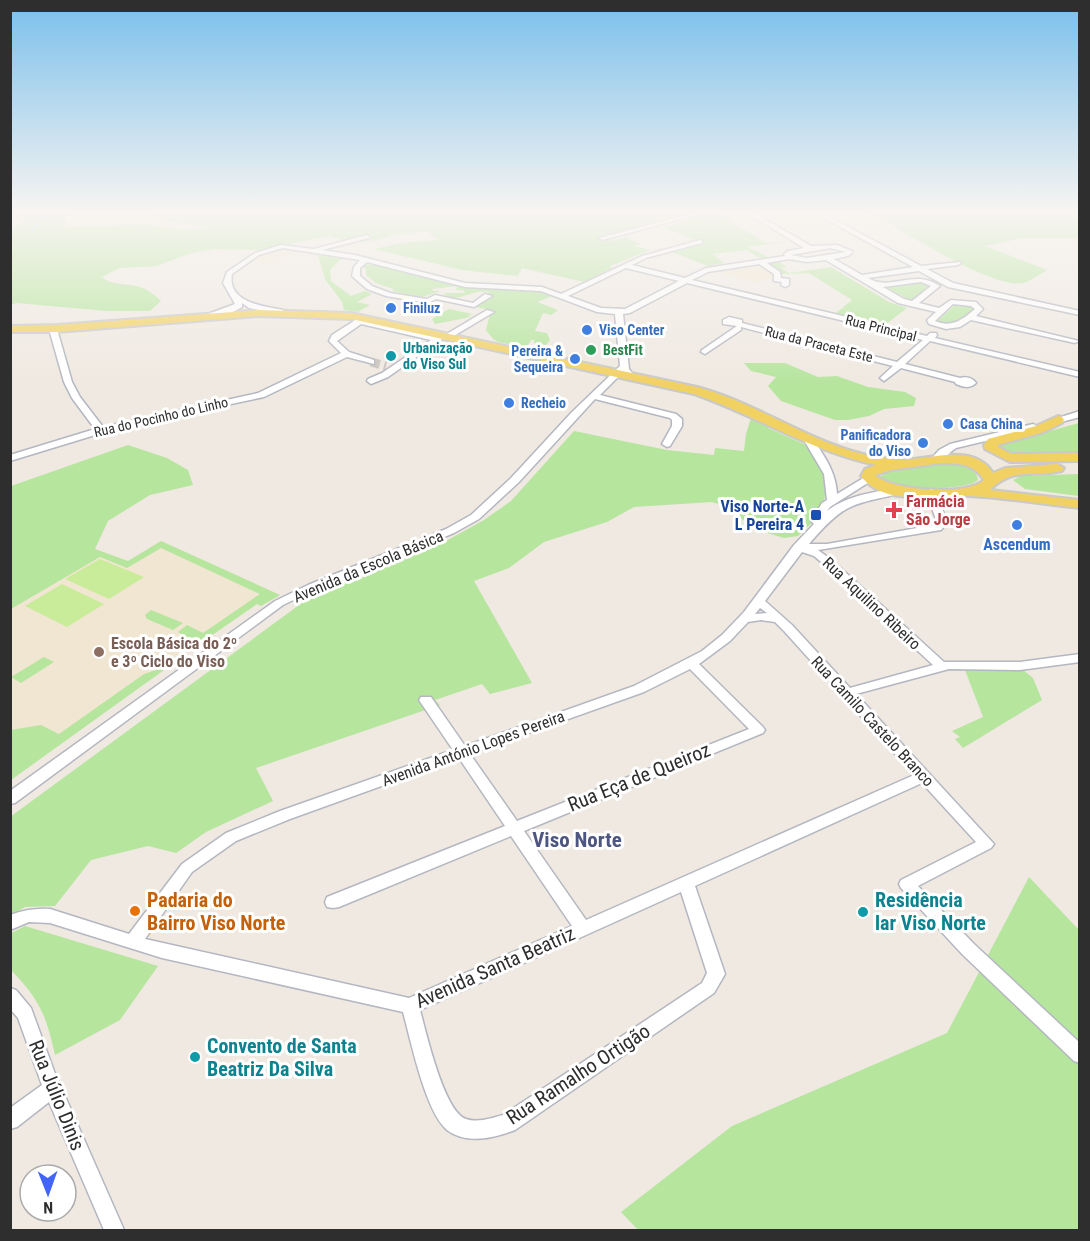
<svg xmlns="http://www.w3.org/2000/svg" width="1090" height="1241" viewBox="0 0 1090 1241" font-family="'Roboto Condensed',sans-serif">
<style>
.education{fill:#f0e6d1}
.green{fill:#b6e59e}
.pitch{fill:#c9ec9a}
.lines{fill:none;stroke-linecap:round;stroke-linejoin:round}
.stream{stroke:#75cff0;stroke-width:1.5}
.minor-tunnel{stroke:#c8c4bd;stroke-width:9;stroke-dasharray:9 4.5;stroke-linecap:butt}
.minor-casing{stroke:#b4b7c1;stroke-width:3}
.major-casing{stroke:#c9c9c9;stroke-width:4}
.minor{fill:#fff;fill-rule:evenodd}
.major{fill:#f2d163;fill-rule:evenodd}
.shop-dot{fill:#3f7fe0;stroke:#fff;stroke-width:2}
.leisure-dot{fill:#2e9e5b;stroke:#fff;stroke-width:2}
.culture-dot{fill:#0f9aa8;stroke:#fff;stroke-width:2}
.health-dot{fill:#e0444e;stroke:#fff;stroke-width:2}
.transit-dot{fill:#1a4fb4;stroke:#fff;stroke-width:2}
.education-dot{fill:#8d6e63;stroke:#fff;stroke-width:2}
.food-dot{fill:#e8710a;stroke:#fff;stroke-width:2}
.labels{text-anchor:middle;stroke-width:6;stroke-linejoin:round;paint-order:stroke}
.far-shop-label{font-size:14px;font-weight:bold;fill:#366cbe;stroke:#fff;text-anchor:start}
.far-street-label{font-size:14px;fill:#2e2e2e;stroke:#fff}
.far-culture-label{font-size:14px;font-weight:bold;fill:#0d838f;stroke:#fff;text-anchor:start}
.far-leisure-label{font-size:14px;font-weight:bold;fill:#27864d;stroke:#fff;text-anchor:start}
.health-label{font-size:16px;font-weight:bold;fill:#be3a42;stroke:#fff;text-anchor:start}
.transit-label{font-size:16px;font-weight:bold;fill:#164399;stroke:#fff;text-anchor:end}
.shop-label{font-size:16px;font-weight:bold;fill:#366cbe;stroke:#fff}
.street-label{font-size:16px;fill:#2e2e2e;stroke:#fff}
.education-label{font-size:16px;font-weight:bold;fill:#785e54;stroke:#fff;text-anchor:start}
.near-street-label{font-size:20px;fill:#2e2e2e;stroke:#fff}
.near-food-label{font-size:20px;font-weight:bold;fill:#c56008;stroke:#fff;text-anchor:start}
.near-culture-label{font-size:20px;font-weight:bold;fill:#0d838f;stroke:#fff;text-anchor:start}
.near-neighbourhood-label{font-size:21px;font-weight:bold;fill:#4d5680;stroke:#fff}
</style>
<rect width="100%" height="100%" fill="#efe9e1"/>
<path class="education" d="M284,247L297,249L275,264H264L252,260L261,254Z
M763,264L775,273L774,278L756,282L724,275L727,267Z
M161,541L280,595L261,606L257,604L183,656H178L169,662L171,665L44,756L11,740V600L95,549L128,561Z"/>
<path class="green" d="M18,211H71L64,216L67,222L63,227L147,224L183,230L211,228L161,220L157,215L158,211H695L654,224L598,236L612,241L625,237L641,244L633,246L650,250L610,266L612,268L584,282L522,268L518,276L462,270L374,249L407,242L438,240L428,232L397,234L377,240L352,243L329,236L259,250L214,249L192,253L156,266L120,268L102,277C111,286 128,283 140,287C149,290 155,295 161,301L150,311H107L16,303L11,305V229L22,222L24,218L11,219L10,215Z
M866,211H1079V238H1023L985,246L1047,270C1040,274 1031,281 1023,283C989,289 899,227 866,211Z
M715,212L766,243L790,241L747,247L769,257L760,258L746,250L712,254L724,263L708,266L672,252L704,244C692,237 677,234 663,228Z
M318,255L343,257L330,270L331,281L351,296L365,291L372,294L357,302L370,305L358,312L344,310L342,302L325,279Z
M779,262L787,267L781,268L789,273L831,267L889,302L907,308L885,325L836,313L852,300L809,273L781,274L766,264Z
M376,264L456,285L457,286L432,289L433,291H441L422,297L392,291L394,289L376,283L366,275V268L362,267L366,265Z
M921,280L932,285L915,300L908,299L884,286Z
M458,287C470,288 483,289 496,289C518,290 529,285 552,296L537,302L558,310L551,315L543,313L535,331L547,333L550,340L546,345L534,343V340H531L526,348L498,342L493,339L486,330L491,310L475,307L492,297L487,295L490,292C469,288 458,306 443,293H465L463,290H455Z
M956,304H965L974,308C962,321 953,328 936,322Z
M449,309L472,314L467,317L476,316L435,324L432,319Z
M744,363H785L818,377L837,376L868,387L905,392L916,398L914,406L884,409L869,416L848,420H835L781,401L768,386L776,377L751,371Z
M752,415L769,423L768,428L804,444L822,468L828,484L822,509L815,520L798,536L784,538L761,531L742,519L729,507L712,502L634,507L607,522L544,542L509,568L474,581L532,683L490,694L482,684L435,700L440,705L256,768L273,801L206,832L176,853L148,846L91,860L55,906L25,907L11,915L10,817L306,600L446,541L484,520L511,501L574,431L667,450L714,455L715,448L744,451L746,434Z
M1079,423V452L1013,455L1000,447L1005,443Z
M128,445L167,458L188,470L193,485L150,495L108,521L95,549L128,561L161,541L280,595L261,606L257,604L192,649L181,643V634L178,632L187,625L203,633L260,594L161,548L127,568L100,557L11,609V486Z
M949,463C960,465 977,467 978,480C967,490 914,489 898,487C892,486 886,483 880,481L879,477L888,472Z
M1079,474V496L1025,489L1013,480L1021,476Z
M151,610L183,623L173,630L147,619L145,615Z
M44,657L54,662L21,683L11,677Z
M171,665L11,780V730L41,725L59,734L144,674Z
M1022,669L1033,678L1042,700L963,748L955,739L960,737L952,731L983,717L965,670Z
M1029,877L1079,930V1230H638L621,1212L732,1126L947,1033Z
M25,926L158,966L120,1020L55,1055C46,1015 40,1000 11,970V933Z"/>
<path class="pitch" d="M100,559L144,577L109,599L65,579Z
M62,584L104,604L67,627L25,606Z"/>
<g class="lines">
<path class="stream" d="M32,231L49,211"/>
<path class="minor-tunnel" d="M371,362L386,366"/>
<defs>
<path id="minor" d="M702,211H712L602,240L599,238Z
M744,211H751L811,246L837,245L852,251V253L848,256L834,259L862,275L913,267L811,211H819L921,266L960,262L961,263L958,265L927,269L953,283L1080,311V315L948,287L919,271L868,278C892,292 913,268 940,286L919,303L939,308L951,300L976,302L983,309L976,316L1079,341L1075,343L971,320L960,327L946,329L929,324L927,320L936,312L898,303L826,260L807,262L789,259L767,263L780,272L781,278L789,279V285L785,287L781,285L782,282L774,281V274L759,264L708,272L692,280L927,336L930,333H936L937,335L935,338L1080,372V377L930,341L905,364L960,378C966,376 973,378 976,383C970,389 963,387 956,384L955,382L901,368L884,381L880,378L893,366L741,327V330L705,354L701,352L702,350L737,326L723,324V320L729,317L742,320V323L897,362L923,340L687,283L630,313L623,314L629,369L632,373L628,376L623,372L600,395L676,414L682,419V426L670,446L667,447L662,444L672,426V420L670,418L595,399L519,482L479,519L454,533L316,589L283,605L15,803L10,804V791L275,601L308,585L446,529L471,515L511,478L572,412L620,366L615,314L597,312L541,291L465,287L367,262L360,268V276L372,286L390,293L427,299L435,295L473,303L485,294L492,296L474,307L436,299L428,303L386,296L367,289L352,276L354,267L360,260L283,248L259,255L232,274C227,302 262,306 283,310V314L249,308L242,303V307L231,313L208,318V314L235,304L223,283L227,272L255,253L281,245L314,249L367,235L370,237L369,238L322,250L355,255L465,283L542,287L561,294L642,256L700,240L703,242L702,243L646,258L632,265L685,278L706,268L785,256L784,254L788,251L804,248ZM830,248L846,252L807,258L791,255ZM626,268L679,281L625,309L601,308L568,296ZM921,282L931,286L912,301L904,299L883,287ZM953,304L971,306L975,309C962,320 952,328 935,321Z
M487,310L494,312L452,337L445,335Z
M357,319L437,336L441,335L445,337L388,377L371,384L367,381L368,379L382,373L431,340L361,324L337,341L349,352L374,360V364L347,357L264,397L118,428L10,461V455L95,429L72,398L64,382L49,329L50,327L57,329L72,382L80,397L103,427L258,393L341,353L329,341L332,335Z
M1080,411V417L1050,425L1045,422Z
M1033,424L1038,427L1036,429L956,448C950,452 943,460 936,462L931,459L939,450L950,444Z
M807,434L810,435C823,454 836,471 837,494L865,477L869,476L874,479L830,507L827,511C848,495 874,492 899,488L904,491L903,493C851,505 845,502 809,544H827L934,525L937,522L926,492L931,489L936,492L947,523L941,530L818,550L834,562L944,662H1020L1080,654V662L1020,670L949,669L856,694L994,844L991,848L918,886L974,944L1080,1043V1063L1074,1061L962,954L901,888L899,884L901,880L976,842L922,783L695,886L725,974L714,993L515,1130C494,1138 467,1145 447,1130C425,1111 411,1041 403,1012L162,958L50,923L29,922L10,930V915C24,910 36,908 50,909L129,934L182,864L226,833L280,811L453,750L419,700L421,697H431L465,746L634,686L702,651L722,635L744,612L794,545L814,524L811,521L822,503L827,500L824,474L802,437ZM802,552L814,556L826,566L933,665L850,688L792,625L765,601ZM760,608L767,613L755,614ZM761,620L775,622L784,631L914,775L586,920L524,831L763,733L765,730L763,727L699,664L730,641L748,622ZM690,669L749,729L517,821L470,754L644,692ZM459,758L505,826L327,897L325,902L327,907L333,908L339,907L511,836L572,926L409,998L145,939L192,872L236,841L290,819ZM681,892L707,973L702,983L503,1115C492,1118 478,1123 466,1119C444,1112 426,1032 420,1010Z
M10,988L16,990L31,1008L54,1071L124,1230H104L49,1102L17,1127L10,1129V1108L42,1085L18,1018L10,1009Z"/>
<path id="major" d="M258,310L351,313L697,387C759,403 812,445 876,457C883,458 891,459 898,460C927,461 973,441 993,473L1005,468L1057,464L1064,468L1062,471C1032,478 1014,466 990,490L1080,500V508C1043,504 1006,498 970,496C936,494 885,508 861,476L865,469L876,465C812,452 755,415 694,394L351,319L258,316L57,332H10V326L57,325ZM941,463C959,463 974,464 984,480C968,496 891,491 875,475L891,470Z
M1058,416L1062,417L1064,420L1062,423L1044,432L998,445V447L1012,454L1080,453V461L1010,462L985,449L984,445L988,439L1036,426Z"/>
</defs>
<use href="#minor" class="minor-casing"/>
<use href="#major" class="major-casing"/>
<use href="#minor" class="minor"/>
<use href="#major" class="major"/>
</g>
<linearGradient id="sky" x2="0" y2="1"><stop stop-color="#7abfeb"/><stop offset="0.55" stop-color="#f8f5f2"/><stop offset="1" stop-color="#f8f5f2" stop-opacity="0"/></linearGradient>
<rect width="1090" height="385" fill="url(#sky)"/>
<g class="shop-dot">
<circle cx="391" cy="308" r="6"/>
<circle cx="587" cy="330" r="6"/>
<circle cx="575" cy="359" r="6"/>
<circle cx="509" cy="403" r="6"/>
<circle cx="948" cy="424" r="6"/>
<circle cx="923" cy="443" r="6"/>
<circle cx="1017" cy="525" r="6"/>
</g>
<circle class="leisure-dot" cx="591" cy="350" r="6"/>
<g class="culture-dot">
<circle cx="391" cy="356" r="6"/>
<circle cx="863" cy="912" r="6"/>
<circle cx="195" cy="1057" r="6"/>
</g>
<path class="health-dot" d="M891 501h6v6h6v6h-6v6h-6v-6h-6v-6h6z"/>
<rect class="transit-dot" x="810" y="509" width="12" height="12" rx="3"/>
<circle class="education-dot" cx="99" cy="652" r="6"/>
<circle class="food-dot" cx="135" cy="911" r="6"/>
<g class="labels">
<g class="far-shop-label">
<text x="403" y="313">Finiluz</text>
<text x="599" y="335">Viso Center</text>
<text x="563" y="356" text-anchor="end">Pereira &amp;<tspan x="563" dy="16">Sequeira</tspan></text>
<text x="521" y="408">Recheio</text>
<text x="960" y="429">Casa China</text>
<text x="911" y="440" text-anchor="end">Panificadora<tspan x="911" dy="16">do Viso</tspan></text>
</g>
<g class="far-street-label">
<text transform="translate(881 328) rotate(14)" y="5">Rua Principal</text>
<text transform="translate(819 344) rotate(14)" y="5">Rua da Praceta Este</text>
<text transform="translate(161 417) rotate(-13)" y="5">Rua do Pocinho do Linho</text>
</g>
<g class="far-culture-label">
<text x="403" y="353">Urbanização<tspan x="403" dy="16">do Viso Sul</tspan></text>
</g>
<g class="far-leisure-label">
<text x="603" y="355">BestFit</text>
</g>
<g class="health-label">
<text x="906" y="507">Farmácia<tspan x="906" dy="18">São Jorge</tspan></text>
</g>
<g class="transit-label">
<text x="804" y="512">Viso Norte-A<tspan x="804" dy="18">L Pereira 4</tspan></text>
</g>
<g class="shop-label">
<text x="1017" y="550">Ascendum</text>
</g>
<g class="street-label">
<text transform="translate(368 566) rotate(-23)" y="6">Avenida da Escola Básica</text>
<text transform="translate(872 603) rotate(43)" y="6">Rua Aquilino Ribeiro</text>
<text transform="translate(873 721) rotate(47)" y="6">Rua Camilo Castelo Branco</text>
<text transform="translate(473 748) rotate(-20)" y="6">Avenida António Lopes Pereira</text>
</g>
<g class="education-label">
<text x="111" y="649">Escola Básica do 2º<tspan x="111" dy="18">e 3º Ciclo do Viso</tspan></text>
</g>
<g class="near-street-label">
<text transform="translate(639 777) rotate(-22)" y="7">Rua Eça de Queiroz</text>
<text transform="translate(495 967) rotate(-24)" y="7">Avenida Santa Beatriz</text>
<text transform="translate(578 1074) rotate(-33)" y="7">Rua Ramalho Ortigão</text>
<text transform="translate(57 1095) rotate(68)" y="7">Rua Júlio Dinis</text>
</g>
<g class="near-food-label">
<text x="147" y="907">Padaria do<tspan x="147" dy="23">Bairro Viso Norte</tspan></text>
</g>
<g class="near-culture-label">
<text x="875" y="907">Residência<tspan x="875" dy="23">lar Viso Norte</tspan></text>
<text x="207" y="1053">Convento de Santa<tspan x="207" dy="23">Beatriz Da Silva</tspan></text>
</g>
<g class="near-neighbourhood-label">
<text x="577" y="847">Viso Norte</text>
</g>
</g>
<rect width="1090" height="1241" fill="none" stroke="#2e2e2e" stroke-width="24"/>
<g transform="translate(48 1193) rotate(179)"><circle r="28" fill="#ffffff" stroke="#ababab" stroke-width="1.5"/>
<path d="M0-4.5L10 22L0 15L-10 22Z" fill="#4264fb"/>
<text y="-9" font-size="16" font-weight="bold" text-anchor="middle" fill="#2e2e2e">N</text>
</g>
</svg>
